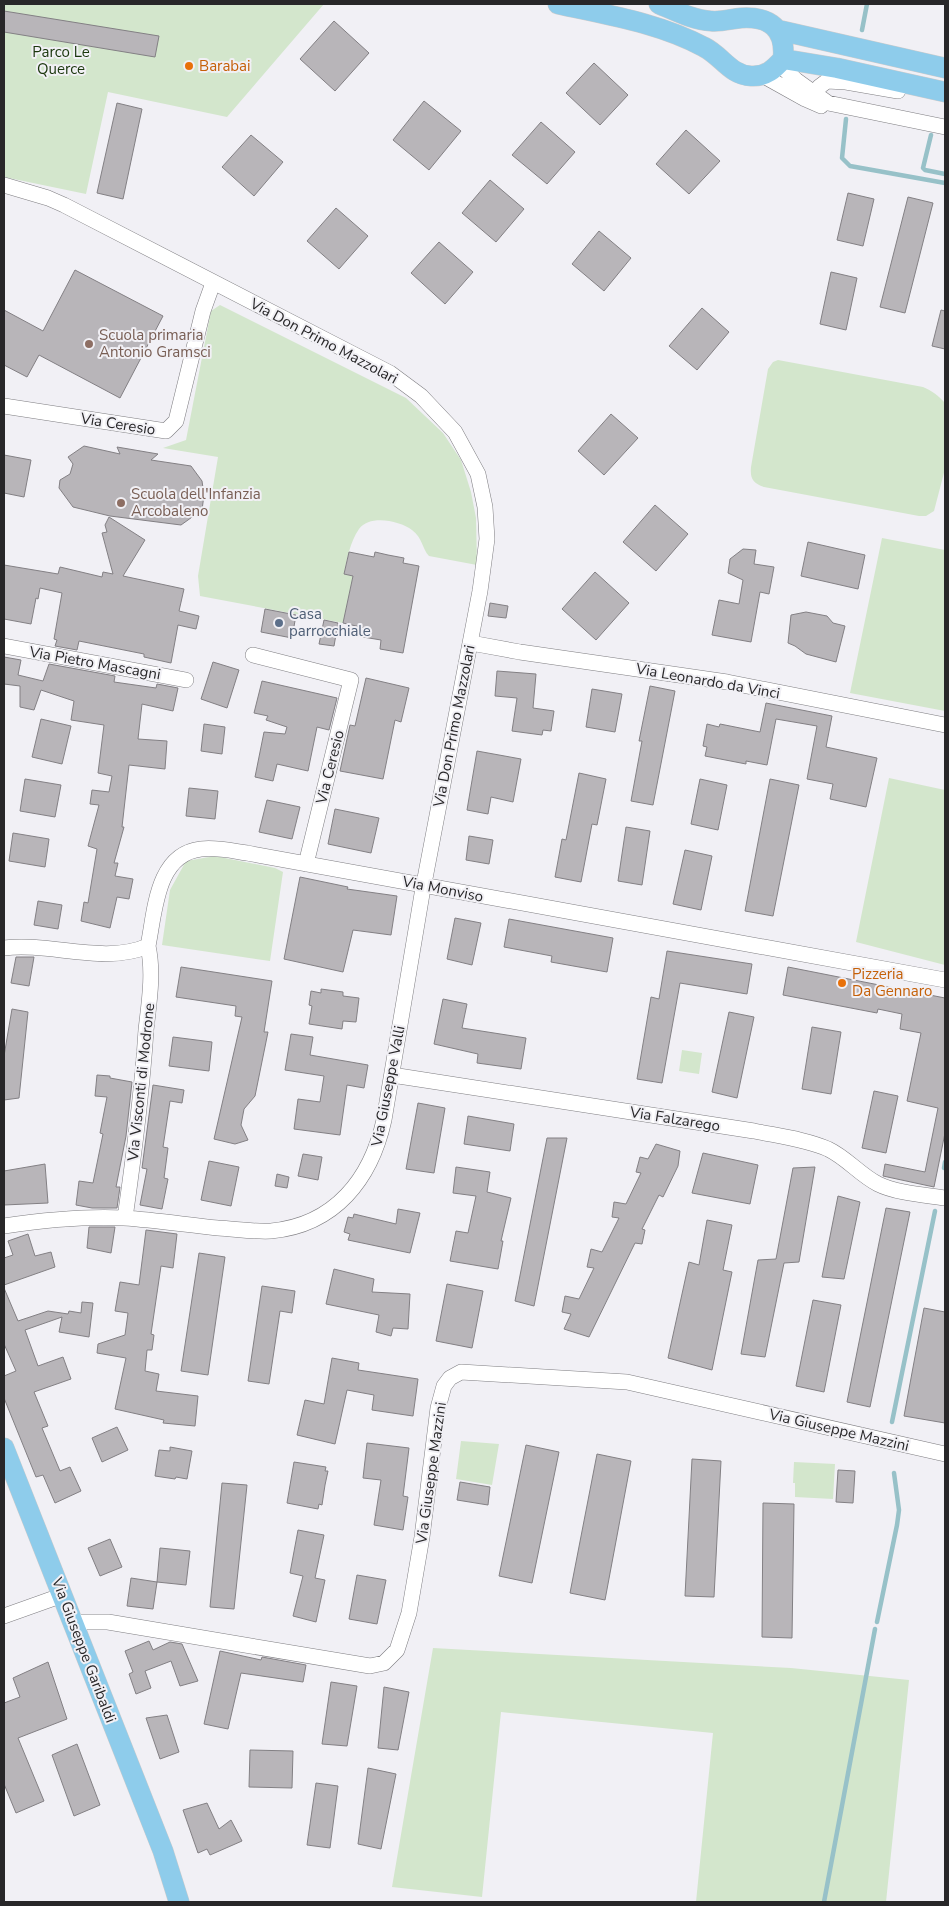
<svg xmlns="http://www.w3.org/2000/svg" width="949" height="1906" viewBox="0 0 949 1906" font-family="'Nunito Sans',sans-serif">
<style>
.green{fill:#d3e6cc}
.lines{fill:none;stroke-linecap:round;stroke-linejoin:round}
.stream{stroke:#97c1c8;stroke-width:4.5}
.building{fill:#b8b5b9;stroke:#838084}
.minor-casing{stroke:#7f7e82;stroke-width:16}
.major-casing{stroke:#cbcbcc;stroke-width:21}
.minor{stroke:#fff;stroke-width:15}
.major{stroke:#8ecceb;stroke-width:20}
.food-dot{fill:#e8710a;stroke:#f1f0f5;stroke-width:2}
.education-dot{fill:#8d6e63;stroke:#f1f0f5;stroke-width:2}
.service-dot{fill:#5c6f8a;stroke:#f1f0f5;stroke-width:2}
.labels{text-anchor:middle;stroke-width:4;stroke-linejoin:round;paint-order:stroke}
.park-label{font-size:15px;fill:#1a360c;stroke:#f1f0f5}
.food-label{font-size:15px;fill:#c56008;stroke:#f1f0f5;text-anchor:start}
.education-label{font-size:15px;fill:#785e54;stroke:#f1f0f5;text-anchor:start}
.street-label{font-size:15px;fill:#282729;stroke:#f1f0f5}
.service-label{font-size:15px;fill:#4e5e75;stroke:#f1f0f5;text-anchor:start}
</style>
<rect width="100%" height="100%" fill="#f1f0f5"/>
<path class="green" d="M4,4H324L227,117L108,92L86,194L4,177Z
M220,305L406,398L443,433L461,460L471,492L476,518L477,565L429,556C422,549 423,538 412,530C400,521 370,514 359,529C350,542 347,559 344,574L353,576L343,623L200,596L198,576L218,457L163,448L186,440L211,311Z
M778,360L923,387C932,391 938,395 945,403V469L934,511L926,516H919L764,487C753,483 750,479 751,467L768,369L773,362Z
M882,538L945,550V711L850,693Z
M889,778L945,790V965L856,942Z
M215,856L275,868L283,872L270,961L162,945L170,890L186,861Z
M682,1050L702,1053L699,1074L679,1071Z
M461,1441L499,1444L492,1485L456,1479Z
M794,1462L835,1464L833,1499L795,1497V1483H793Z
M433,1648L791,1668L909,1680L886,1902H696L713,1733L501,1712L482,1897L392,1887Z"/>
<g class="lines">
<path class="stream" d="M862,30L867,4
M846,119L842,158L850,166L945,183
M931,135L923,168L925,170L945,174
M944,1168L945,1162
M892,1422L935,1211
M877,1622L897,1525L899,1510L894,1473
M824,1902L875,1629"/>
</g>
<path class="building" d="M4,11L159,36L155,57L4,32Z
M334,21L369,53L335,91L300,59Z
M594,63L628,95L600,125L566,93Z
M424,101L461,131L429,170L393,140Z
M117,103L142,109L123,199L97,193Z
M541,122L575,152L547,184L512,155Z
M686,130L720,161L689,194L656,164Z
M251,135L283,162L254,196L222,167Z
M490,180L524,209L496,242L462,213Z
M848,193L874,199L863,246L837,240Z
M908,197L933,203L905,313L880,307Z
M336,208L368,236L339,269L307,241Z
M599,231L631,258L604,291L572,264Z
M439,242L473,272L445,304L411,273Z
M75,270L163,316L120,398L39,355L27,377L4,365V310L43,331Z
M831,272L857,278L846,330L820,324Z
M702,308L729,332L697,370L669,346Z
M941,310L945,311V349L932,346Z
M611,414L638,438L604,475L578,451Z
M84,446L120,454L117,447L158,454L151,460L191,466L202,481L204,495L202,510L181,525L110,516L73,507L59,488L60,480L70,474L73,464L68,457Z
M4,455L31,460L24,497L4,493Z
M655,505L688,534L656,571L623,542Z
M109,517L145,540L123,576L184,589L179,611L199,616L196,629L178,625L171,663L144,657V654L79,641L77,650L55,646L57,640L54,639L62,593L40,588L38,599L36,598L31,624L4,619V565L58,574L60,567L102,577L103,572L113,574L102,533L107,532L105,525Z
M808,542L865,555L858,589L801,576Z
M743,549L756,550L754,564L774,567L769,594L760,592L751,642L712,635L719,600L739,604L743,580L728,573L730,559Z
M349,552L374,557L375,552L388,555L404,558L403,563L419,566L403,653L380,649L381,640L363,637L365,628L343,623L353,576L344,574Z
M595,572L629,603L596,640L562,609Z
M490,603L508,606L506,618L488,616Z
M265,609L296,615L292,638L261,632Z
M806,612L827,616L833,623L845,626L836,662L806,654L795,646L788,643L791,615Z
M324,620L338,623L334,646L319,644Z
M4,657L21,660L18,675L43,681L49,664L115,676L114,682L156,688L157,684L178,688L173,711L142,704L138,739L167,741L165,769L129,765L122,827H124L114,863H118L115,876L133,879L129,899L117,897L110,928L81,921L84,902L88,903L97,849L88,846L99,805L90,804L92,790L109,792L112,776L98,773L104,725L71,720L74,701L41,690L34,710L20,707V686L4,684Z
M213,662L239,670L227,708L201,699Z
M497,671L536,674L533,708L554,711L551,731L543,730L542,735L512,731L517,698L495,696Z
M366,678L409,688L401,722L395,720L383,779L340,771L350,725L355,726Z
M262,681L337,698L329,730L317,727L308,771L277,764L273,781L255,777L264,732L285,734L287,727L266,720L268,716L254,713Z
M650,686L675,691L653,805L631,801L642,741H639Z
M592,689L622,694L615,732L586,727Z
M766,703L832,716L826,747L877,758L866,807L830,799L833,784L807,779L817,726L776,719L767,765L746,761V764L705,756L707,747L703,746L707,724L719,727L720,724L760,732Z
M41,719L71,726L62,764L32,757Z
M204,724L225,727L222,754L201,751Z
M477,751L521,759L513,802L491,797L488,814L467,810Z
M579,773L606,779L597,825L592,824L581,882L555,877L562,839L566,840Z
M25,779L61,785L55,817L20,811Z
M700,779L727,785L718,830L691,824Z
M770,779L799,785L773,916L745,911Z
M189,788L218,791L215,819L186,816Z
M267,800L300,807L292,839L259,832Z
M335,809L379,818L371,853L328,844Z
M626,827L650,831L642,885L618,881Z
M13,833L49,839L45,867L9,861Z
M469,836L493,840L489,864L466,860Z
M685,850L712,856L701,910L673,904Z
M300,877L348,887L347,889L397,896L391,935L353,930L343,972L284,959Z
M38,901L62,905L58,929L34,925Z
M455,918L481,923L472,965L447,959Z
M509,919L613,938L607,972L551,962L552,956L504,947Z
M667,951L752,964L747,994L680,983L662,1083L637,1079L651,997L659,999Z
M16,957H34L29,986L11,983Z
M181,967L272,981L264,1032H268L255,1096L244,1109L241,1125L248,1140L235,1144L214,1139L242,1017L235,1016L236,1006L176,997Z
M788,967L945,998V1133L934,1187L883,1176L885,1164L925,1172L938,1108L907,1101L921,1033L900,1029L902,1014L878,1009L877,1013L783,995Z
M321,989L343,992V996L359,998L356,1022L343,1021L342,1029L309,1024L312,1006L309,1005L311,991L321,993Z
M443,999L467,1004L462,1028L526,1038L521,1069L477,1063L478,1054L434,1044Z
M12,1009L28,1012L19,1098L4,1100V1056Z
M729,1012L754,1017L737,1098L712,1092Z
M812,1027L841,1032L831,1094L802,1089Z
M291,1034L313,1037L310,1055L368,1065L364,1088L347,1085L340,1135L294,1129L298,1099L320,1102L324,1076L285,1070Z
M173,1037L212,1042L209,1071L169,1066Z
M97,1075L110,1076V1078L132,1082L126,1136L116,1187H120L117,1208H92L76,1205L79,1181L93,1183L103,1134L100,1133L107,1097L95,1096Z
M153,1085L184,1090L182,1103L170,1101L163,1147L168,1148L164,1178L168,1179L162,1209L140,1205L147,1169L142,1168Z
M874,1091L898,1096L886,1153L862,1148Z
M418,1103L445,1108L434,1173L406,1169Z
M468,1116L514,1124L510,1151L464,1144Z
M547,1138H567L534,1306L515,1301Z
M656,1144L680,1151L678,1166L663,1197L659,1195L642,1229L645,1230L642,1244L635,1243L589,1337L564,1329L571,1314L562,1312L565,1296L579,1299L594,1268L587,1267L591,1249L602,1252L619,1218L612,1217L614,1202L626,1204L641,1173L636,1172L640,1157L648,1159Z
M703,1153L758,1165L750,1204L692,1193Z
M303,1154L322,1157L318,1180L298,1176Z
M209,1161L239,1167L231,1206L201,1200Z
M45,1164L48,1203L4,1205V1171Z
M456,1167L490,1172L487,1192L511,1198L501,1241H503L498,1269L450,1261L456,1231L468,1233L476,1196L453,1193Z
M815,1167L799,1262L784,1263L765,1357L741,1354L758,1260L776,1259L793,1168Z
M277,1174L289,1177L287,1188L275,1186Z
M838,1196L860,1202L844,1279L822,1277Z
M886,1208L910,1212L870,1407L847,1402Z
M398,1209L420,1213L410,1253L348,1240L350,1234L344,1232L348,1217L353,1218L354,1214L396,1224Z
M707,1220L732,1225L723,1270L732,1272L712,1370L668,1358L689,1262L699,1265Z
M89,1227H115L111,1253L87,1248Z
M146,1230L177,1234L173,1268L161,1266L151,1334L154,1335L152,1350H147L145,1371L159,1374L156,1391L198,1396L195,1426L163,1423L164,1420L115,1409L126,1358L97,1353L98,1344L125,1335L128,1313L115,1311L120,1282L139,1285Z
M28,1234L35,1256L51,1252L55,1267L4,1285V1258L13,1255L8,1241Z
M199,1253L225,1257L208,1375L181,1371Z
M334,1269L374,1279L372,1292L410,1294L408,1329L393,1328L391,1336L376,1332L379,1315L326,1304Z
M447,1284L483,1291L472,1348L436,1341Z
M262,1286L295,1291L292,1313L280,1311L269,1384L248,1381Z
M4,1288L18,1321L48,1311L68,1314L69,1311L81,1313L82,1302L93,1303L89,1337L59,1332L62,1317L25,1330L38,1366L63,1357L71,1379L34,1392L48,1426L42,1428L60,1471L70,1467L81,1491L55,1503L43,1475L36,1477L4,1398V1376L16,1371L4,1344Z
M813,1300L841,1305L824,1392L796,1386Z
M924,1308L945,1312V1423L904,1416Z
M332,1358L359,1363L358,1370L418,1379L413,1416L372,1410L374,1395L347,1390L335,1444L297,1435L305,1400L324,1404Z
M117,1427L128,1450L102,1462L92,1438Z
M367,1443L409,1448L403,1496L408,1497L403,1530L374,1525L381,1480L363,1478Z
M526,1445L559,1452L532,1583L499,1576Z
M170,1447L192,1451L187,1479L176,1477L175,1479L155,1476L159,1450L170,1451Z
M597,1454L631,1461L605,1600L570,1593Z
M692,1459L721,1461L714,1597L685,1596Z
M294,1462L326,1467L325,1471H328L325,1485L322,1505L319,1504L318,1509L287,1503Z
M838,1470L855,1471L853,1503L836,1502Z
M460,1482L490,1487L488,1505L457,1500Z
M222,1483L247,1485L234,1609L210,1607Z
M763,1503L794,1504L792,1638L762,1637Z
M298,1530L324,1535L315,1578L325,1580L316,1622L293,1616L303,1576L290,1573Z
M110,1539L122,1567L100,1576L88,1548Z
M160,1548L190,1551L186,1585L157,1582Z
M357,1575L386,1580L377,1624L349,1619Z
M131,1578L157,1582L153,1609L127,1606Z
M149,1641L153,1650L170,1642L182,1644L198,1681L180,1686L171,1661L145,1671L151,1688L136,1694L129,1674L133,1672L125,1651Z
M220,1651L261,1660L262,1657L306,1665L303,1682L241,1673L228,1729L204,1724Z
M48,1662L67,1719L18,1738L44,1801L16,1813L4,1784V1703L20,1697L13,1678Z
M331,1682L357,1686L347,1746L322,1744Z
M384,1687L409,1692L398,1750L378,1748Z
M167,1715L179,1752L160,1759L146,1718Z
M77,1744L100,1805L74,1816L52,1755Z
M250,1750L293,1751L292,1788L249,1787Z
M368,1768L396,1774L381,1849L358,1844Z
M316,1783L338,1786L330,1848L307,1845Z
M207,1803L219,1829L231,1820L242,1841L210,1855L207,1849L198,1853L183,1810Z"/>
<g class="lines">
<defs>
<path id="minor" d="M779,64L796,80L828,103L945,127
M762,75L805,99L821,106
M817,96L819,87L827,81L846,82L898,91
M4,185L48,198L64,205L390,373L421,396L455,432L478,474L485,507L487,539L480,591L422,894L384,1120C371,1179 335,1225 271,1231C254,1232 236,1229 218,1228C187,1225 156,1220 124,1218C84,1216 44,1220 4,1226
M4,406L166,431L176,421L203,311L213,283
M471,643L520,652L727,682L945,725
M4,646L186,680
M253,655L351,680L306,864
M4,948C50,942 104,965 148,946C155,912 156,854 201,849C216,847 233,851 247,853L945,980
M392,1075L754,1131C778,1136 805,1139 828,1149C847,1158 860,1175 878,1184C896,1193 925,1195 945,1198
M125,1218C134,1155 142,1093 146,1030C149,1003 154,973 148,946
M4,1616L63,1595
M73,1622H108L370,1666L384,1663L397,1650L409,1613L422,1537L438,1408L444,1386L450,1378L461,1372L627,1382L945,1454"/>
<path id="major" d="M558,4C608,15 659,23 704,47C722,56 730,75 751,76C766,77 774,69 783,59C786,29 770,16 741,18C731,19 721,22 711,21C693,20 676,11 659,4
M778,30L945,68
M783,59L837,68L945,92
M4,1448L163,1851L179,1902"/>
</defs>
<use href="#minor" class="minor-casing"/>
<use href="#major" class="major-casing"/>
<use href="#minor" class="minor"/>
<use href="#major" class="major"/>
</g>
<g class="food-dot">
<circle cx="189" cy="66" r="5"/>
<circle cx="842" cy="983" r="5"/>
</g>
<g class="education-dot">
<circle cx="89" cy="344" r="5"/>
<circle cx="121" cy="503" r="5"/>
</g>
<circle class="service-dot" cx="279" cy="623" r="5"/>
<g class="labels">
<g class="park-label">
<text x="61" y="57">Parco Le<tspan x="61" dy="17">Querce</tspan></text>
</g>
<g class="food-label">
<text x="199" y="71">Barabai</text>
<text x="852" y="979">Pizzeria<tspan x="852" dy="17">Da Gennaro</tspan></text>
</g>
<g class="education-label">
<text x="99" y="340">Scuola primaria<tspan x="99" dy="17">Antonio Gramsci</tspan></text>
<text x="131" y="499">Scuola dell'Infanzia<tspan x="131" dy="17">Arcobaleno</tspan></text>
</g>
<g class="street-label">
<text transform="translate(324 341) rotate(28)" y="5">Via Don Primo Mazzolari</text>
<text transform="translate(118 424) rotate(9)" y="5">Via Ceresio</text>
<text transform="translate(95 663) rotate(10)" y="5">Via Pietro Mascagni</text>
<text transform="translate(708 681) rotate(10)" y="5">Via Leonardo da Vinci</text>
<text transform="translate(454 726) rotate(-79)" y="5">Via Don Primo Mazzolari</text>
<text transform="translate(330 767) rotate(-76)" y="5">Via Ceresio</text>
<text transform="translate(443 889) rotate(11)" y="5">Via Monviso</text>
<text transform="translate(141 1082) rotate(-84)" y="5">Via Visconti di Modrone</text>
<text transform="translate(388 1086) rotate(-79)" y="5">Via Giuseppe Valli</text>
<text transform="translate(675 1119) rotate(9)" y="5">Via Falzarego</text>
<text transform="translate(839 1430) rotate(13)" y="5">Via Giuseppe Mazzini</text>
<text transform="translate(431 1473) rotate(-82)" y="5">Via Giuseppe Mazzini</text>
<text transform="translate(84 1650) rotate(69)" y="5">Via Giuseppe Garibaldi</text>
</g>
<g class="service-label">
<text x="289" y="619">Casa<tspan x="289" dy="17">parrocchiale</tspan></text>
</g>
</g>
<rect width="949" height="1906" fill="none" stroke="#282729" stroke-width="10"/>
</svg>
